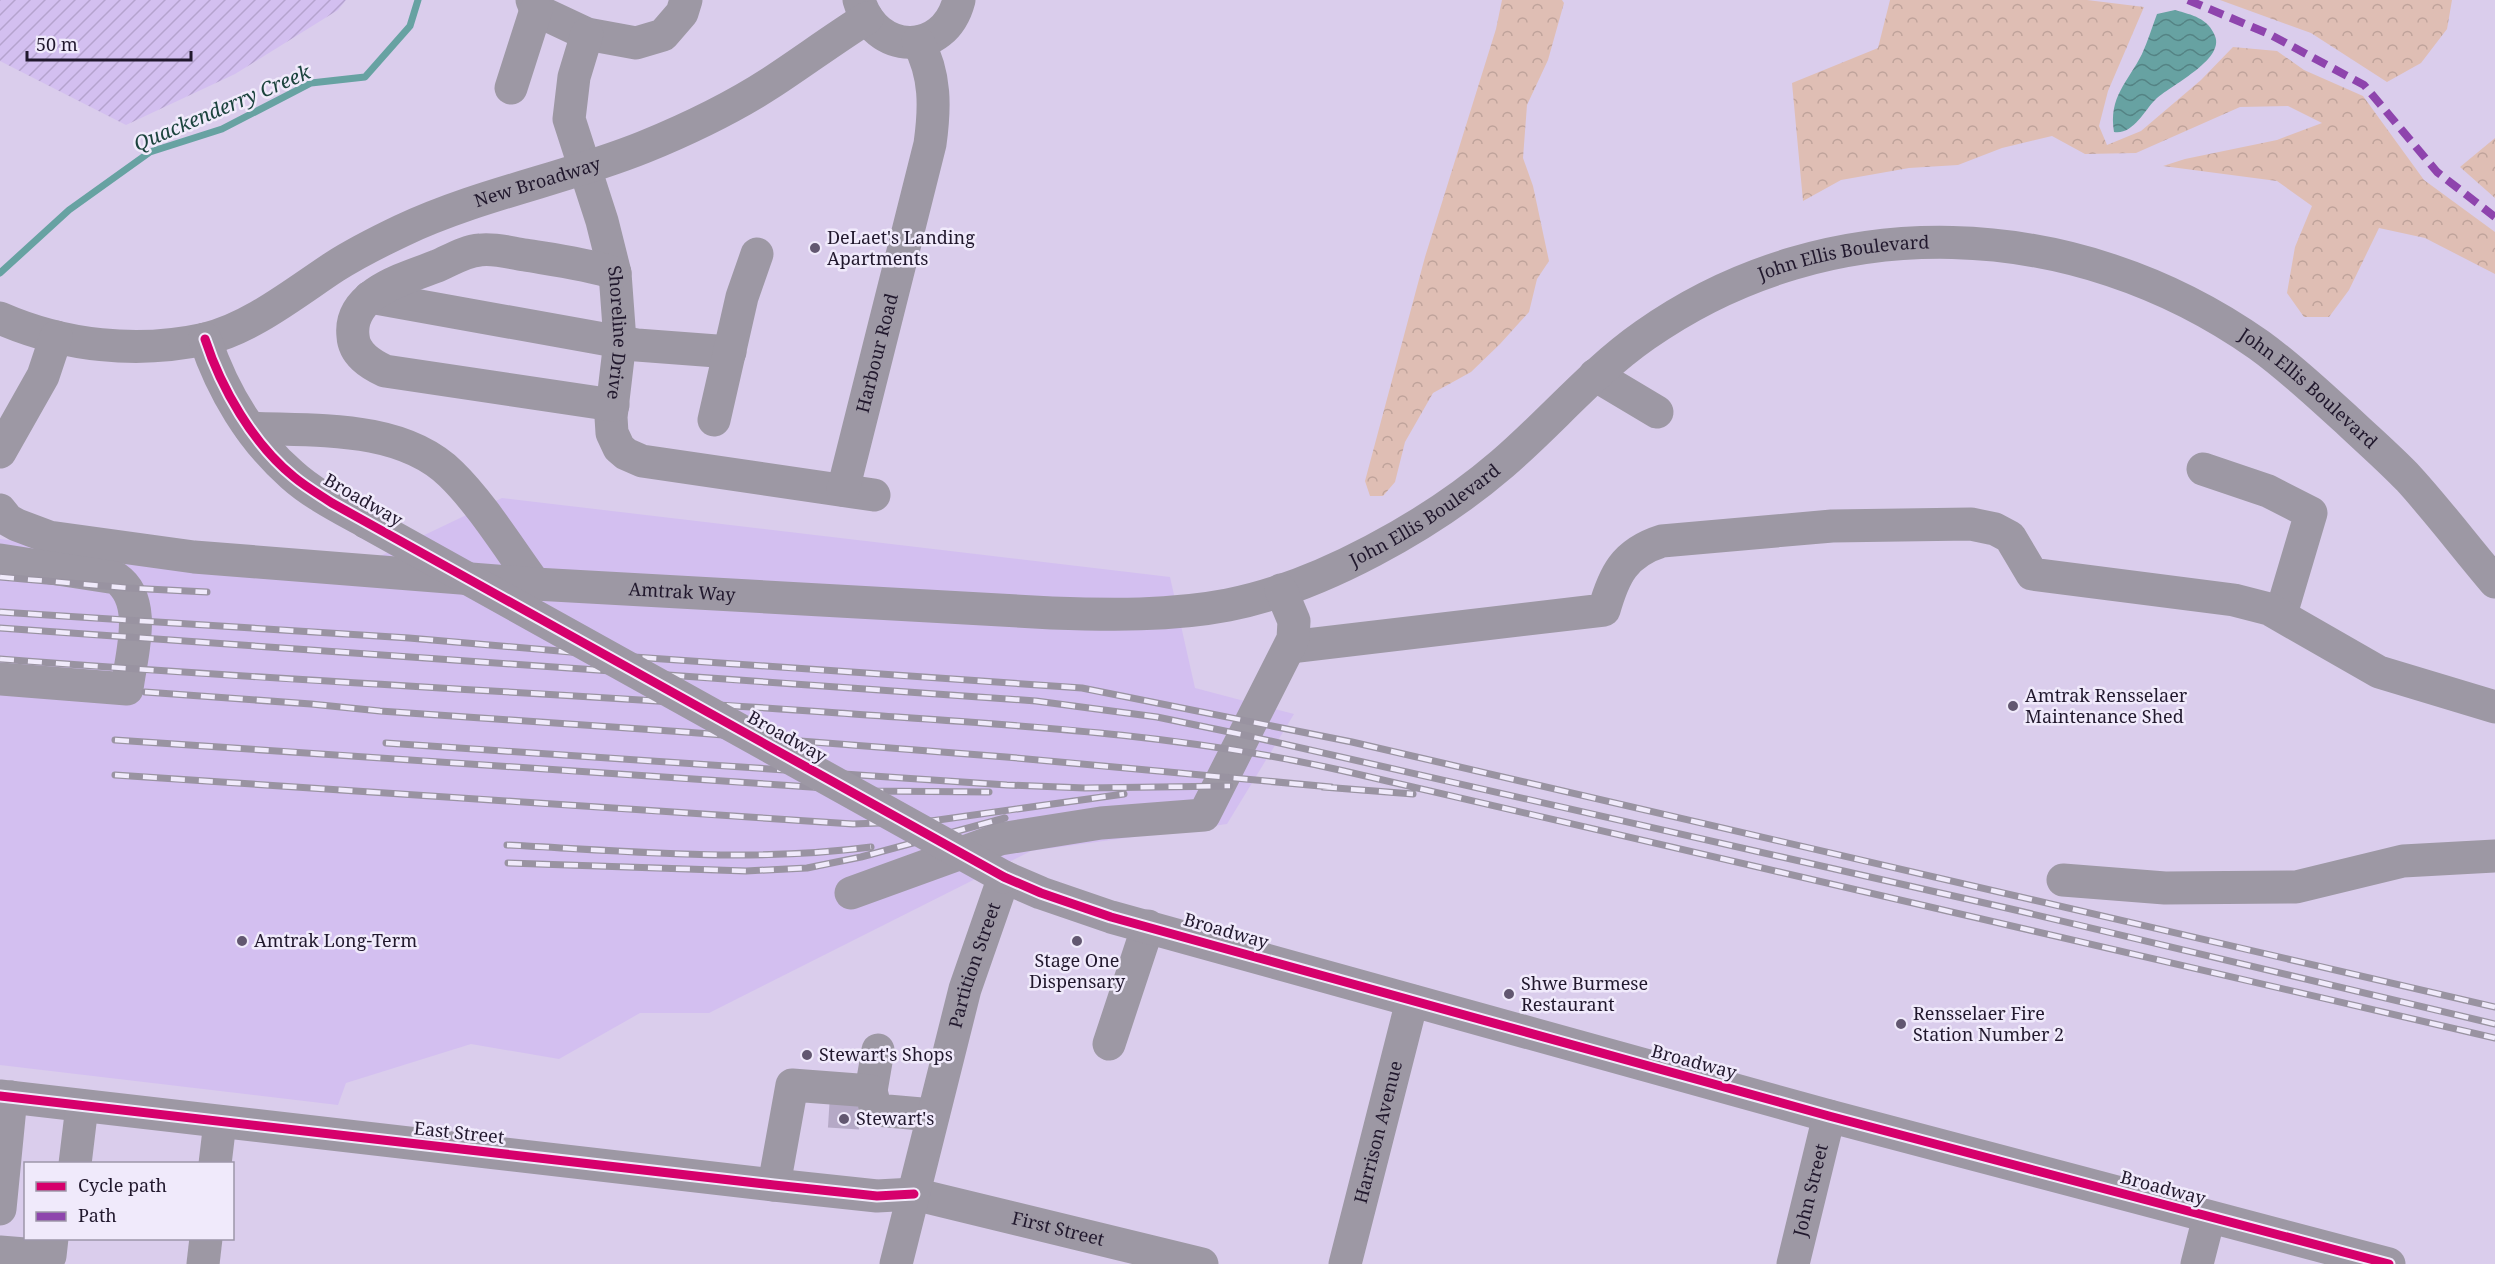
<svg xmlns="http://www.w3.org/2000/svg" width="2495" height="1264" viewBox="0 0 2495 1264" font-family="'Noto Serif',serif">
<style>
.built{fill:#d3bff0}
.industrial{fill:url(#industrial-furrows)}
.forest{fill:url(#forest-crowns)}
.water{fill:url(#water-waves)}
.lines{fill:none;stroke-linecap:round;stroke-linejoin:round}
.stream{stroke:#67a2a2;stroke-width:7}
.minor-tunnel{stroke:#b5a9c6;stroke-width:33;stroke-dasharray:33 16;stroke-linecap:butt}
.minor{stroke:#9d98a4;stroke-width:33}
.rail-casing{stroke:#9993a1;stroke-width:7}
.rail{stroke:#f0eafb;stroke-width:4.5;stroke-dasharray:14;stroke-linecap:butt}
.minor-bridge{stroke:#9d98a4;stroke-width:33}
.quiet{stroke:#8e44ad;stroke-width:8;stroke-dasharray:15 8;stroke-linecap:butt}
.cycleway-casing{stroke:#f0eafb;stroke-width:13}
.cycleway{stroke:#d6006c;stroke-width:9}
.poi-dot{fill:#625770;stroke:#f0eafb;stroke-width:2}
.labels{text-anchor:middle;stroke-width:5;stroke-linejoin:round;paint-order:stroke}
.street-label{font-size:18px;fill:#21182d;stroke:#f0eafb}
.poi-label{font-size:18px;fill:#21182d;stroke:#f0eafb;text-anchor:start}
.water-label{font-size:20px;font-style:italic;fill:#1b433d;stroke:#f0eafb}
</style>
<defs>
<pattern id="industrial-furrows" width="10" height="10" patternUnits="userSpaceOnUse" patternTransform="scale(1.5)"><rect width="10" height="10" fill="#d3bff0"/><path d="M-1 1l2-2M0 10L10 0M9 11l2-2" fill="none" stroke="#b5a3ce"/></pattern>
<pattern id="forest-crowns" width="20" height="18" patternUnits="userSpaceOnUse" patternTransform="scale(1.5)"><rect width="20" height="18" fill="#dfbeb4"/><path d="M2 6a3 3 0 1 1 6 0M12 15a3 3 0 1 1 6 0" fill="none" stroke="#bfa39b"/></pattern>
<pattern id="water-waves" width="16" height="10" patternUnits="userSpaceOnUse" patternTransform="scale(1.5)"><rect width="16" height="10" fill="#67a2a2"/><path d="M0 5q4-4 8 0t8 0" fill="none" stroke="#548384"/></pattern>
</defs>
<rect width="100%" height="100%" fill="#dacdec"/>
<path class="built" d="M502,498L1170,577L1195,688L1294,714L1227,824L1031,851L709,1013H640L559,1059L471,1044L346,1083L338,1105L0,1065V539L328,581Z"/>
<path class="industrial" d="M0,0H346L338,10L235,74L126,125L0,61Z"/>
<path class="forest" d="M1502,0H1562L1564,3L1548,60L1527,105L1523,158L1533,186L1549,261L1537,279L1529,312L1500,344L1471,372L1433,393L1405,442L1395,482L1383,496H1370L1365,481L1425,257L1496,29Z
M1890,0H2087L2144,7L2108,91L2099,126L2107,145L2141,131L2201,80L2233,47L2277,51L2304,70L2363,96L2424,180L2495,232V274L2425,238L2379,228L2349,290L2329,317H2304L2287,293L2295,247L2312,206L2277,181L2163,166L2185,159L2277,140L2322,123L2288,106L2240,107L2136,153L2085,154L2052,136L2002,148L1958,165L1909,168L1841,180L1803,201L1792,83L1878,48Z
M2220,0H2452L2447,29L2421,63L2387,82L2311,33Z
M2495,138V198L2460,167Z"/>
<path class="water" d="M2175,10C2192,15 2208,18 2215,36C2225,60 2169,86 2155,100C2144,111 2133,135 2114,132C2108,97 2128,82 2142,54C2148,41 2152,27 2157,14Z"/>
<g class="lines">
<path class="stream" d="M0,273L69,210L150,152L222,129L311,83L365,77L410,26L418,0"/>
<path class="minor-tunnel" d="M829,1111L860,1113"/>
<g class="minor">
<path d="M532,0L536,10L587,34L636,43L663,35L682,13L686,0"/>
<path d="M859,0C875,55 944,58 959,0"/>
<path id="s1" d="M587,34L574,77L569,119L602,221L615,273L620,341L611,417L612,433L619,448L626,454L642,461L874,495"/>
<path d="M511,88L536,10"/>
<path d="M370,297L637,345L730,352"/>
<path id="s2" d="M0,318C64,346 137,354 205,339C250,329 296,292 334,267C356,253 378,242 401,231C479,194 565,179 644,147C688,129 732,108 772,82C804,61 835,38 867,18"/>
<path d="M205,339C222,390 251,439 292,475C313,494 341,508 366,522"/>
<path d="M1595,375L1657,412"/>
<path d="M613,405L385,371C370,364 354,354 353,336C348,293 406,278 437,266C451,260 465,251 480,250C495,248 511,253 525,255C555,260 586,264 615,273"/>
<path d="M714,420L742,297L757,254"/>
<path d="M250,428C316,431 401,425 451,474C481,503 510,550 535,584"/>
<path d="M0,452L43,376L56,337"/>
<path d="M2203,469L2268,491L2311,513L2281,614"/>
<path id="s3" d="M843,490L930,144C935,108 936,75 918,42"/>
<path id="s4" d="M0,510L8,520L17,525L49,537L194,557L535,584L1052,613C1110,615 1171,616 1228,605C1320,587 1431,525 1502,464C1551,422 1592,372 1645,335C1830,205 2075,215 2259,345C2291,368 2319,395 2348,421C2368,440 2390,459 2409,479C2439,512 2466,548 2495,582"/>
<path d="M0,560L116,578C149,601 131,655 127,689L0,679"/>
<path d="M1290,647L1604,610C1614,575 1624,553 1662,541L1832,526L1971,524L1995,529L2010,537L2032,574L2234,600L2269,609L2379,672L2495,707"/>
<path d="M2063,880L2165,888L2296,887L2403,861L2495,856"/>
<path d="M851,893L1000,839L1101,823L1204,815L1293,639L1294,621L1281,590"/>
<path d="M1109,1044L1148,926"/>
<path d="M871,1091L878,1050"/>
<path id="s5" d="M0,1096L774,1185L877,1196L914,1194L1202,1264"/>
<path d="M75,1164L82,1106"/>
<path d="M215,1164L220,1122"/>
<path d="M774,1185L792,1085L871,1091L876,1110L933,1115"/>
<path d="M0,1209L11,1097"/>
<path d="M0,1252L50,1256L52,1238"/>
<path d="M203,1264L206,1238"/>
<path id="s6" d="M896,1264L965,989L1004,877L1041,893L1111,917L1829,1116L2389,1264"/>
<path id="s7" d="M1345,1264L1412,1001"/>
<path id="s8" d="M1793,1264L1829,1116"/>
<path d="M2197,1264L2209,1217"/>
</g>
<defs>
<path id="rail" d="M0,577L128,588L207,592
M0,612L409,638L605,655L1082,688L1352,742L2495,1007
M0,628L1036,701L1157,717L1244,735L2011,909L2495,1024
M0,659C280,681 560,693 839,713C1009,725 1178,733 1344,771L2495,1038
M145,692L311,704L380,711L685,732L1006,757L1331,787
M115,740L870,791L989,792
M386,743L1007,785L1085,788L1230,786
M115,775L853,824L931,821L1124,794
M1323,787L1413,794
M507,845C628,851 750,863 871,847
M508,863L746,871L807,868L861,857L1005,818"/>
</defs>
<use href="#rail" class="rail-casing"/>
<use href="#rail" class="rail"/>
<path class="minor-bridge" d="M366,522L1004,877"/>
<path class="quiet" d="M2188,0L2269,34L2364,85L2437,172L2495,217"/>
<defs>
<path id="cycleway" d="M205,339C221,388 253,444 294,477C306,487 320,495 332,503L1004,877L1041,893L1111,917L1829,1116L2389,1264
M0,1096L774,1185L877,1196L914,1194"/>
</defs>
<use href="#cycleway" class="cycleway-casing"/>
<use href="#cycleway" class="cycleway"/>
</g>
<g class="poi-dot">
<circle cx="815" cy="248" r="6"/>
<circle cx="2013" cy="706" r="6"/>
<circle cx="242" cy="941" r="6"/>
<circle cx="1077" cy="941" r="6"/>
<circle cx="1509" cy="994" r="6"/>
<circle cx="1901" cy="1024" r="6"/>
<circle cx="807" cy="1055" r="6"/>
<circle cx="844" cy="1119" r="6"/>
</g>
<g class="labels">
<g class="street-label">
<text dy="6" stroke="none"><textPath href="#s2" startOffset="579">New Broadway</textPath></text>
<text dy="6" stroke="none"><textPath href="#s4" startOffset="1960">John Ellis Boulevard</textPath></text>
<text dy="6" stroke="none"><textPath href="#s1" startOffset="308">Shoreline Drive</textPath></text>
<text dy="6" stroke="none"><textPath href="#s3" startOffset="141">Harbour Road</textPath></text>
<text dy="6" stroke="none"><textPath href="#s4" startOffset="2464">John Ellis Boulevard</textPath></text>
<text transform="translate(363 500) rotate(30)" y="6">Broadway</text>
<text dy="6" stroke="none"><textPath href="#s4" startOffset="1458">John Ellis Boulevard</textPath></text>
<text dy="6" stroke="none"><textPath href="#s4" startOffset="693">Amtrak Way</textPath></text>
<text transform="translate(787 737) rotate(29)" y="6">Broadway</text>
<text transform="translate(1226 931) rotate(16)" y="6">Broadway</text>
<text dy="6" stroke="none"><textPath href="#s6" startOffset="309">Partition Street</textPath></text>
<text transform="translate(1694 1062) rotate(15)" y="6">Broadway</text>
<text dy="6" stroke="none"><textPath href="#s7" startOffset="136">Harrison Avenue</textPath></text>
<text transform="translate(459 1133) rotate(6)" y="6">East Street</text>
<text transform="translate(2163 1188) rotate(15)" y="6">Broadway</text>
<text dy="6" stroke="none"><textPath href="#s8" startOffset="76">John Street</textPath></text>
<text dy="6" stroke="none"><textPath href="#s5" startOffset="1068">First Street</textPath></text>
</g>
<g class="poi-label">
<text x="827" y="244">DeLaet's Landing<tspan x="827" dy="21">Apartments</tspan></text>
<text x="2025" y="702">Amtrak Rensselaer<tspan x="2025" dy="21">Maintenance Shed</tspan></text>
<text x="254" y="947">Amtrak Long-Term</text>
<text x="1077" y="967" text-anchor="middle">Stage One<tspan x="1077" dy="21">Dispensary</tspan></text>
<text x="1521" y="990">Shwe Burmese<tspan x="1521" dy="21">Restaurant</tspan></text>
<text x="1913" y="1020">Rensselaer Fire<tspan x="1913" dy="21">Station Number 2</tspan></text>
<text x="819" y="1061">Stewart's Shops</text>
<text x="856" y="1125">Stewart's</text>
</g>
<g class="water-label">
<text transform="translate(222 108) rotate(-23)" y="7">Quackenderry Creek</text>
</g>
</g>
<rect x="24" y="1162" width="210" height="78" fill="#f0eafb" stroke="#9d96a9" stroke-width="1.5"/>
<rect x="36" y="1182" width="30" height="9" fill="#d6006c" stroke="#9d96a9" stroke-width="1.5"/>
<text x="78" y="1192" font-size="18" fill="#21182d">Cycle path</text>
<rect x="36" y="1212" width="30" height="9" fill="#8e44ad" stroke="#9d96a9" stroke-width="1.5"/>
<text x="78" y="1222" font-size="18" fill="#21182d">Path</text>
<path d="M27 51v9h164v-9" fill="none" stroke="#21182d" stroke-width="3"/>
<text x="36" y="51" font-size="18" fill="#21182d" stroke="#f0eafb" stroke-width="4.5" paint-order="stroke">50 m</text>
</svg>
